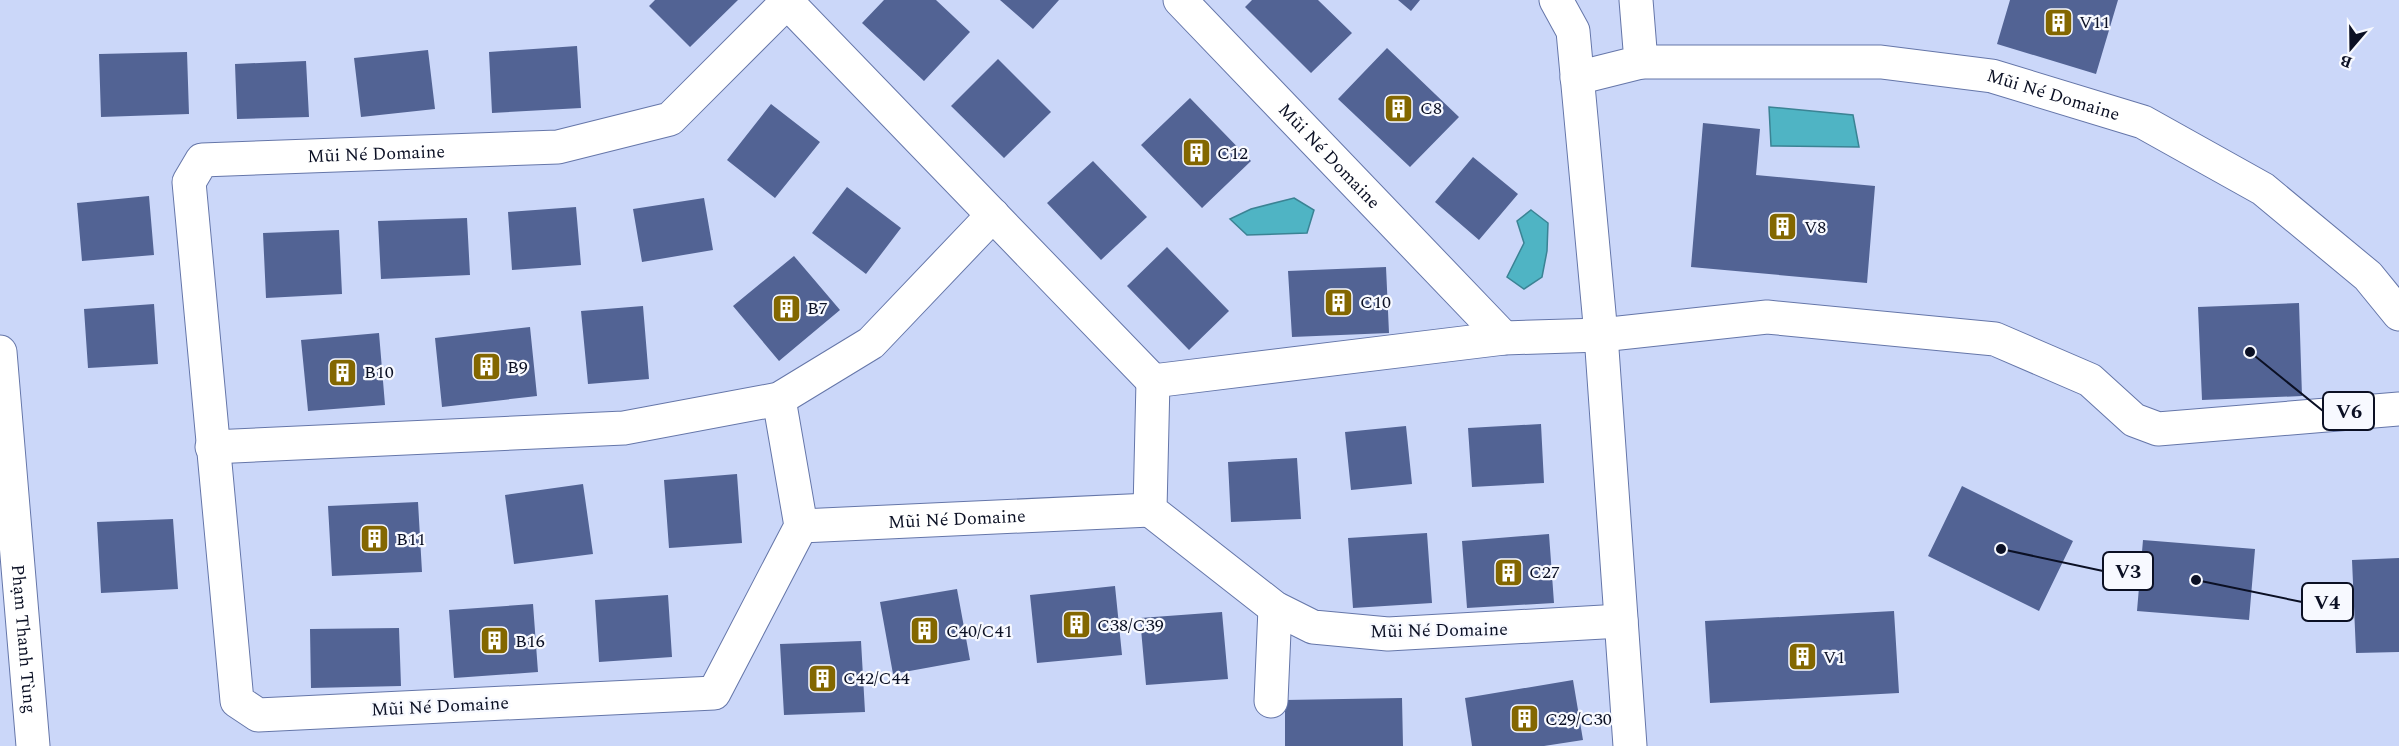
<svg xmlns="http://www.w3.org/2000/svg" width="2399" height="746" viewBox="0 0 2399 746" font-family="Spectral,serif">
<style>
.water{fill:#4fb4c4;stroke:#3b8394;stroke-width:1.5}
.building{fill:#526394}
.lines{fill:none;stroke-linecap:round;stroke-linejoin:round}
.minor-casing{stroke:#6576a9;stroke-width:35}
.minor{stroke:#fff;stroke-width:33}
.labels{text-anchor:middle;stroke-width:4.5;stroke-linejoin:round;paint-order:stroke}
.poi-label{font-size:18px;fill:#0b1024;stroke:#f7f9ff;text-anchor:start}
.street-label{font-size:18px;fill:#0b1024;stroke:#f7f9ff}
.leader{fill:none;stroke:#0b1024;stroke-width:2}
.callout-dot{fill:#0b1024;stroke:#f7f9ff;stroke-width:2}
.callout{fill:#f7f9ff;stroke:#0b1024;stroke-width:2}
.callout-label{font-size:20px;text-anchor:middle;font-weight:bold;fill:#0b1024}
</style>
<rect width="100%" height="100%" fill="#cbd7f9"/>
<path class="water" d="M1769,107L1853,115L1859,147L1771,146Z
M1294,198L1314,210L1307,233L1247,235L1230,219L1251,209Z
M1531,210L1548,223L1547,251L1542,277L1524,289L1507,277L1524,243L1517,221Z"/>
<path class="building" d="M655,0H738L690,47L649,6Z
M884,0H936L970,32L924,81L862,23Z
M1000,0H1059L1033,29Z
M1252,0H1318L1352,33L1311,73L1245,7Z
M1398,0H1420L1411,11Z
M2010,0H2118L2096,74L1997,44Z
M577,46L581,108L492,113L489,52Z
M1387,48L1459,117L1410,167L1338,99Z
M428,50L435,109L361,117L354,58Z
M187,52L189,114L101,117L99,54Z
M998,59L1051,112L1004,158L951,106Z
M306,61L309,117L237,119L235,64Z
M1190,98L1251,161L1202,208L1141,145Z
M771,104L820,142L775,198L727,160Z
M1703,123L1760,129L1756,175L1875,186L1867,283L1691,267Z
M1473,157L1518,194L1479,240L1435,202Z
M1093,161L1147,217L1101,260L1047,203Z
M847,187L901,228L866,274L812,233Z
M149,196L154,255L82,261L77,203Z
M704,198L713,250L642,262L633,209Z
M576,207L581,265L512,270L508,212Z
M467,218L470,275L381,279L378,221Z
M339,230L342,294L266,298L263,233Z
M1167,247L1229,311L1189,350L1127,286Z
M794,256L840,310L779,361L733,306Z
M1386,267L1389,333L1292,337L1288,271Z
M2299,303L2302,396L2202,400L2198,307Z
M154,304L158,364L88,368L84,309Z
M643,306L649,379L588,384L581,311Z
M530,327L537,396L442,407L435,338Z
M379,333L385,405L308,411L301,340Z
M1541,424L1544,483L1472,487L1468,428Z
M1406,426L1412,484L1351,490L1345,432Z
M1297,458L1301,519L1231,522L1228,462Z
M737,474L742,543L669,548L664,480Z
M583,484L593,554L514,564L505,495Z
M1962,486L2073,541L2039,611L1928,556Z
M418,502L422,572L332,576L328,506Z
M173,519L178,589L101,593L97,522Z
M1427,533L1432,603L1353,608L1348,538Z
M1549,534L1554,603L1467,608L1462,541Z
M2143,540L2255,549L2249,620L2137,611Z
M2399,558V652L2356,653L2352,560Z
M1115,586L1122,655L1037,663L1030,595Z
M957,589L970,660L893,674L880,602Z
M668,595L672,657L599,662L595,600Z
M533,604L538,672L454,678L449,610Z
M1894,611L1899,693L1710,703L1705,621Z
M1222,612L1228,679L1146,685L1140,618Z
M399,628L401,686L311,688L310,629Z
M861,641L865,712L784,715L780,644Z
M1573,680L1583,740L1544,746H1472L1465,698Z
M1402,698L1403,746H1285V700Z"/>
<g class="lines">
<defs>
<g id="minor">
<path id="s1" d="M1180,0L1504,338"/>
<path d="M1556,0L1573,31L1601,335L1630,746"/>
<path d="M787,2L1153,381"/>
<path id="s2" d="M1641,62H1881L1992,76L2143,122L2263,189L2368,276L2399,314"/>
<path d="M1577,78L1641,62L1636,0"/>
<path id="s3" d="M0,352L33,746"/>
<path id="s4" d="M779,399L801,526L714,693L258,715L237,701L189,182L202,160L558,147L670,119L789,0"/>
<path d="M212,447L624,428L779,399L871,343L993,215"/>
<path id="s5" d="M801,526L1150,510"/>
<path d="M1621,621L1388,634L1313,627L1275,608L1150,510L1153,381L1504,338L1601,335L1767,317L1995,339L2090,380L2134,420L2158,429L2399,409"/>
<path d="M1271,701L1275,608"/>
</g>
</defs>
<use href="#minor" class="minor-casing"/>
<use href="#minor" class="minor"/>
</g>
<defs>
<symbol id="building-square" viewBox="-11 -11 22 22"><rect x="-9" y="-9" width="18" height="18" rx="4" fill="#836700" stroke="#f7f9ff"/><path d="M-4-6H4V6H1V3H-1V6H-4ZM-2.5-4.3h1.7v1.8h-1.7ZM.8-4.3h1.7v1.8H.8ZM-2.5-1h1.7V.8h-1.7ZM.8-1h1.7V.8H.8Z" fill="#fff"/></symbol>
</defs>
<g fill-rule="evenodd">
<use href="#building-square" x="2042" y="6" width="33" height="33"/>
<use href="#building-square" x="1382" y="92" width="33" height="33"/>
<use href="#building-square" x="1180" y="136" width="33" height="33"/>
<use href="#building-square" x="1766" y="210" width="33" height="33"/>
<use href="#building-square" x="1322" y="286" width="33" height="33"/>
<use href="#building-square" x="770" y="292" width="33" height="33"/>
<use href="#building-square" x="470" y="350" width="33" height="33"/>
<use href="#building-square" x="326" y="356" width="33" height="33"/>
<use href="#building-square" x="358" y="522" width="33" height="33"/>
<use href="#building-square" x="1492" y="556" width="33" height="33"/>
<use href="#building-square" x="1060" y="608" width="33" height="33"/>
<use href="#building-square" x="908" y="614" width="33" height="33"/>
<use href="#building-square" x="478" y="624" width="33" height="33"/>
<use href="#building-square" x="1786" y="640" width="33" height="33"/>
<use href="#building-square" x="806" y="662" width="33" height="33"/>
<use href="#building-square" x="1508" y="702" width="33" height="33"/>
</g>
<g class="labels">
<g class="poi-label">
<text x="2079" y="28">V11</text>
<text x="1420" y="114">C8</text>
<text x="1217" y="159">C12</text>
<text x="1804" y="233">V8</text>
<text x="1360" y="308">C10</text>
<text x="807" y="314">B7</text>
<text x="507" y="373">B9</text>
<text x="364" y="378">B10</text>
<text x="396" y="545">B11</text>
<text x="1529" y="578">C27</text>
<text x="1097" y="631">C38/C39</text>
<text x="946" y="637">C40/C41</text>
<text x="515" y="647">B16</text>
<text x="1823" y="663">V1</text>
<text x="843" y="684">C42/C44</text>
<text x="1545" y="725">C29/C30</text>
</g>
<g class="street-label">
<text dy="6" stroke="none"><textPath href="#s2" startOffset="416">Mũi Né Domaine</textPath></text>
<text dy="6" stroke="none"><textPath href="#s4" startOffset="1520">Mũi Né Domaine</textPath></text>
<text dy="6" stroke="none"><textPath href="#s1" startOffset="216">Mũi Né Domaine</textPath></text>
<text dy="6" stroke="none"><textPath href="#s5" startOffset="156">Mũi Né Domaine</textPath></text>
<text transform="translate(1439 630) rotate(-1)" y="6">Mũi Né Domaine</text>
<text dy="6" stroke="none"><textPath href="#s3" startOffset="288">Phạm Thanh Tùng</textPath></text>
<text transform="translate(440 706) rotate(-3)" y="6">Mũi Né Domaine</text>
</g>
</g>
<path class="leader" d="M2250 352L2323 411M2001 549L2103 571M2196 580L2302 602"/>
<g class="callout-dot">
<circle cx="2250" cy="352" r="6"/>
<circle cx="2001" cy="549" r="6"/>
<circle cx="2196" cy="580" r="6"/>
</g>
<g class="callout">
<rect x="2323" y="392" width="51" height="38" rx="6"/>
<rect x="2103" y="552" width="50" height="38" rx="6"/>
<rect x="2302" y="583" width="51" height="38" rx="6"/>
</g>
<g class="callout-label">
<text x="2349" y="418">V6</text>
<text x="2128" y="578">V3</text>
<text x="2327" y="609">V4</text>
</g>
<g transform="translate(2351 48) rotate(200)" stroke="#f7f9ff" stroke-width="4.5" paint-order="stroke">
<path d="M0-4.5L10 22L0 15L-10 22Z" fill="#0b1024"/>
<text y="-9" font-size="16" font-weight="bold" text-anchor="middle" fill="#0b1024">B</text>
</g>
</svg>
